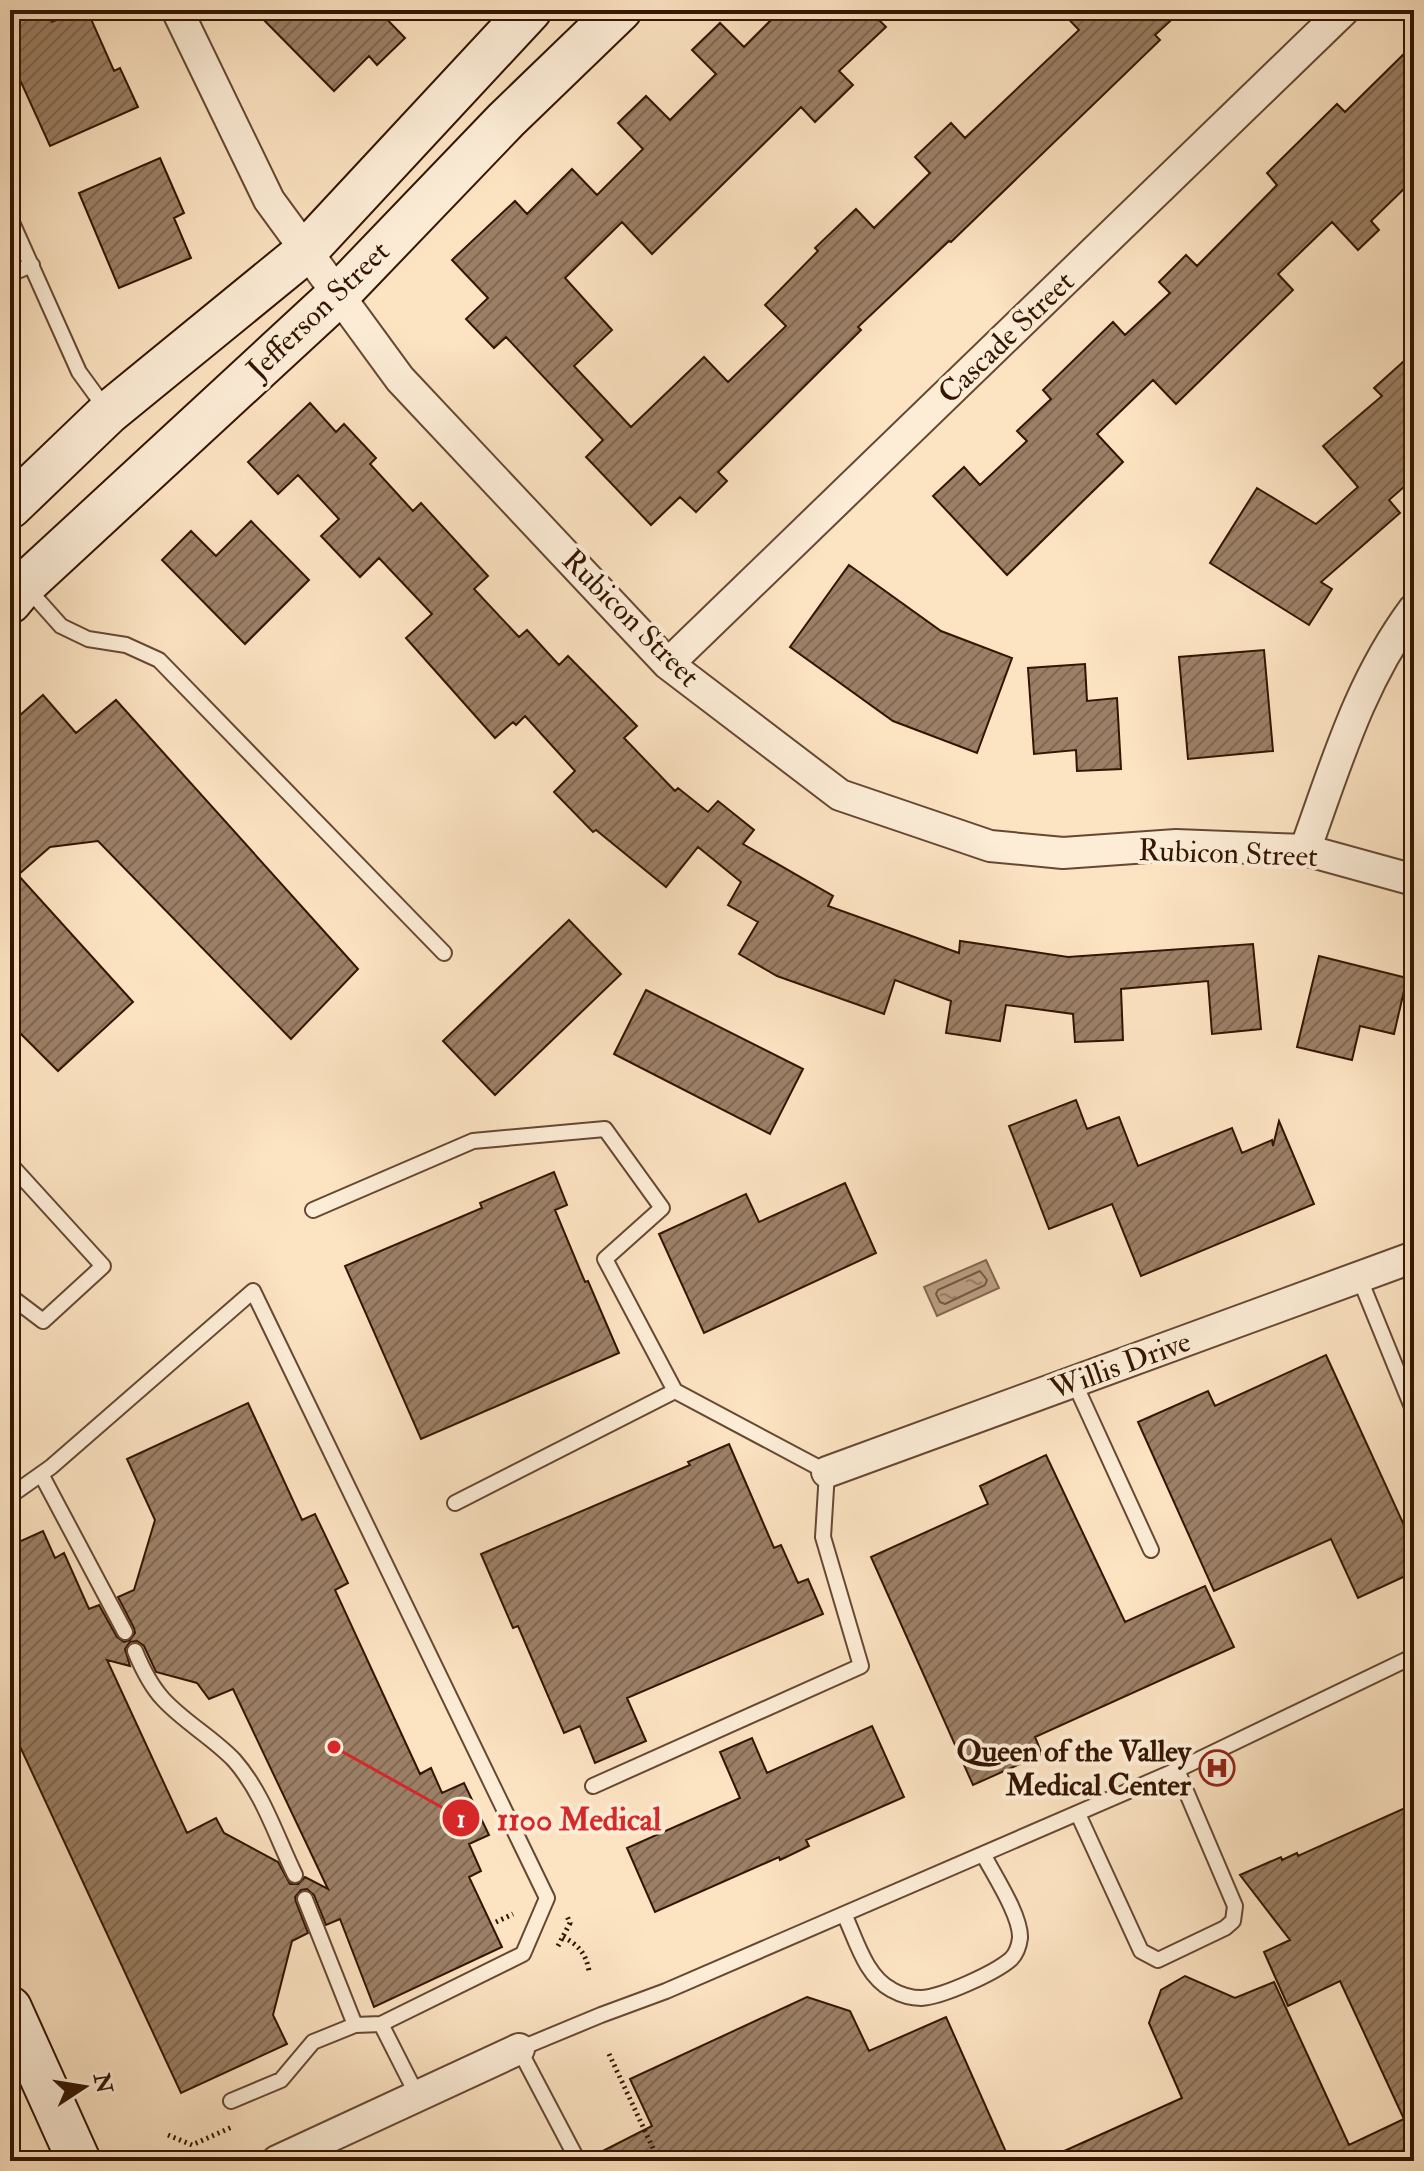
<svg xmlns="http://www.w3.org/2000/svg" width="1424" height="2171" viewBox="0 0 1424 2171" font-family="'IM FELL Double Pica',serif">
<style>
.water{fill:url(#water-ripples);stroke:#83674e;stroke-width:2}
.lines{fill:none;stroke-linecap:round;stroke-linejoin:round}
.shore{stroke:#765942;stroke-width:2}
.building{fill:url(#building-hatch);stroke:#341502;stroke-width:2;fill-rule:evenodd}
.service-casing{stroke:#664832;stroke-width:18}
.minor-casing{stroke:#664832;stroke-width:34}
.secondary-casing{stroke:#341502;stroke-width:46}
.path{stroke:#341502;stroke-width:5;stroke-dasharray:2 4;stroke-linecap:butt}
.service{stroke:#fdedd7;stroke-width:14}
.minor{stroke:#fdedd7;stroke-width:30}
.secondary{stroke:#fdedd7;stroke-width:42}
.labels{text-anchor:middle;stroke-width:8;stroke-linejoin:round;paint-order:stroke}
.street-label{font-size:30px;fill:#341502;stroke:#fdedd7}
.poi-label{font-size:30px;font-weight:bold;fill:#341502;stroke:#fdedd7;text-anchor:end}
.leader{fill:none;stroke:#d62828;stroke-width:3}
.callout-dot{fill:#d62828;stroke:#fdedd7;stroke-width:3}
.mark-label{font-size:24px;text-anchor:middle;font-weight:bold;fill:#fff}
.callout-label{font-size:32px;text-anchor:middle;font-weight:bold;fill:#d62828;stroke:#fdedd7;stroke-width:8;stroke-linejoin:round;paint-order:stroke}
</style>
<defs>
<pattern id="water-ripples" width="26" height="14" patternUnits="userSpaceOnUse" patternTransform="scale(2)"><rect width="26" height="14" fill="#b89d81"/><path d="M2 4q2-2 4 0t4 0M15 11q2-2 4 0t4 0" fill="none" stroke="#967f67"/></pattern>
<pattern id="building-hatch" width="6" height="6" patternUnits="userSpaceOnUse" patternTransform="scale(2)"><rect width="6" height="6" fill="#9c8066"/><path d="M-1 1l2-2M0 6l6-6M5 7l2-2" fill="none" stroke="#806852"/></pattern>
</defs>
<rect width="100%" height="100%" fill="#fce3c2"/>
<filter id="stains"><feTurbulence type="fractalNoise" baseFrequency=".0025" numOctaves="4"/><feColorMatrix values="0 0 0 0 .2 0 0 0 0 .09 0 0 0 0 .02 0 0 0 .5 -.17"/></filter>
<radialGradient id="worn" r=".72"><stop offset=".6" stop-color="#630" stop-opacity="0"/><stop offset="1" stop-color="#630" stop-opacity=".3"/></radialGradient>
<path class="water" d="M986,1260L999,1288L937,1316L924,1287Z"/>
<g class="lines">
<path class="shore" d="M980,1271L987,1280L985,1285L945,1304L940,1302L936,1294L938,1290Z"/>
</g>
<path class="building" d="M10,10H47L52,22L79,10H87L114,71L120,68L138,107L50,146L21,82L10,87Z
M254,10H378L405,38L377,65L369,56L334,91Z
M781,10H869L886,27L839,71L853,85L815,122L801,107L652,254L622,222L565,278L612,330L574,366L631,427L704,357L728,382L786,326L765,305L818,251L815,248L856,209L874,228L930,173L915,157L951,123L965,138L1079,30L1060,10H1182L1155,35L1160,40L951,242L949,241L858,327L861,330L718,472L727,481L696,512L680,497L651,525L586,457L603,440L506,337L494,348L466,319L488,298L452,260L515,201L527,214L572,169L597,195L643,149L618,123L646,96L670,120L716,74L692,50L720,23L744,47Z
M1414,44V179L1371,221L1379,230L1358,250L1332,222L1278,274L1293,290L1176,404L1153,380L1097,434L1123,462L1007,575L933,496L964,467L980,485L1027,441L1017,431L1051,399L1043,390L1113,322L1125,335L1170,293L1159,282L1186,255L1197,266L1277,185L1267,173L1337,104L1345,112Z
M160,158L184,213L174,218L191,258L119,288L79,193Z
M1414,352V478L1389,500L1400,513L1321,582L1332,589L1309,625L1210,563L1257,488L1316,524L1358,487L1323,446L1382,396L1374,388Z
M310,403L336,432L344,424L376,458L370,464L413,511L421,503L488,576L474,589L519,637L527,630L559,665L568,656L637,726L624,738L675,791L678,788L708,812L718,801L754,830L743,844L833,896L828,906L959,953L960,941L1068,957L1253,944L1261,1029L1212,1034L1208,981L1121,989L1123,1040L1075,1042L1073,1014L1006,1005L1000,1041L946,1033L951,1001L895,980L884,1014L777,976L739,954L758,922L728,905L741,882L698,847L666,887L596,830L593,832L554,792L575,771L525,716L516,725L513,722L495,738L406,638L432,614L379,558L360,577L321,536L339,519L298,475L278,494L248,462Z
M251,521L309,580L245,644L162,560L191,531L216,556Z
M849,565L941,631L1012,658L977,753L893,721L790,647Z
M1264,650L1273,751L1188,759L1179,657Z
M1085,664L1087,701L1117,698L1121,769L1077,771L1076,750L1034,754L1028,668Z
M43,695L76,733L116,700L358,969L291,1039L98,841L50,847L18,875L133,1002L58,1071L10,1023V724Z
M569,920L621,974L495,1095L443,1041Z
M1319,956L1407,978L1394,1034L1360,1026L1352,1060L1297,1047Z
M646,990L803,1069L770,1134L614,1054Z
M1076,1100L1087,1129L1119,1117L1138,1166L1232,1128L1242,1153L1272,1140L1273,1146L1279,1121L1314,1204L1141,1276L1112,1204L1049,1229L1009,1126Z
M554,1172L567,1205L555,1210L585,1282L588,1281L619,1353L421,1439L345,1266L482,1208L480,1203Z
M845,1183L876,1253L704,1333L659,1234L746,1194L759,1222Z
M1326,1355L1414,1547V1572L1358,1598L1331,1539L1214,1591L1138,1422L1208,1391L1215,1406Z
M248,1403L302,1520L315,1514L348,1583L335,1590L420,1774L431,1768L442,1793L464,1783L489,1835L469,1844L481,1871L469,1877L502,1947L374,2007L340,1919L326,1925L314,1895L307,1889L301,1890L295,1897L296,1902L308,1933L292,1941L273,2015L287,2044L181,2093L10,1725V1546L43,1531L55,1558L64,1553L89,1609L99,1605L117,1637L124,1642L130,1640L135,1633L134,1628L118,1597L134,1590L155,1520L127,1459ZM137,1641L144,1646L156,1672L197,1683L209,1699L233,1689L328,1889L305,1877L298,1884H290L278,1862L224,1833L216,1818L187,1833L107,1660L130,1666L125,1649L130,1642Z
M729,1444L774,1548L781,1545L798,1583L808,1579L823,1614L627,1698L646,1741L595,1763L580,1726L564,1733L518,1626L513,1628L481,1554L690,1465L688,1462Z
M1046,1455L1125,1622L1205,1586L1234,1647L1035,1737L1042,1754L973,1785L871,1557L988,1504L980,1486Z
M872,1726L904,1797L806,1840L809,1846L780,1860L779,1857L655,1912L627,1848L740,1798L720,1752L752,1738L767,1773Z
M1414,1804V2161H1042L1182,2098L1149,2023L1161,1990L1185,1976L1235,1998L1274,1982L1349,2145L1404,2119L1340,1981L1288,2006L1264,1952L1290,1940L1240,1875L1281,1857L1282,1860L1297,1853L1298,1856Z
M807,1997L850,2011L869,2051L946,2017L1010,2161H588L587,2159L652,2126L630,2079Z"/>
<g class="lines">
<defs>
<path id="service" d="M10,218L79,372L106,409
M10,274L32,265
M28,589L61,626L88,639L126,645L159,660L444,953
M10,1164L103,1266L43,1321L10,1296
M313,1210L473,1141L605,1129L662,1208L605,1259L675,1391
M1359,1277L1414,1412
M1074,1382L1151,1550
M41,1474L125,1632
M10,1496L51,1467L253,1291L547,1898L523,1954L381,2024L355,2025L313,2042L281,2080L231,2101
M455,1503L675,1391L827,1472L823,1537L861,1666L593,1786
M135,1651C142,1668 150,1685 163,1699C184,1722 212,1737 234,1760C263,1793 276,1836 295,1875
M1078,1814L1141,1951L1158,1960L1225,1928L1233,1921L1235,1906L1177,1770
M305,1899L355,2025
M844,1914C856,1939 865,1976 892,1990C901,1995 911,1998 921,1998C942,1997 995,1973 1011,1959C1017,1953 1019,1946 1020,1938C1021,1916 994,1875 983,1854
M381,2024L417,2095
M578,2161L519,2049L601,2015L666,1991L1177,1770L1414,1656"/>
<path id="minor" d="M177,10L269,200L400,379L668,664L840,795L990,846L1063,853L1176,845L1305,850L1414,880
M668,664L1344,10
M1305,850C1336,765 1359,683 1414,609
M827,1472L1414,1257
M277,2161L519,2049"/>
<path id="secondary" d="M10,507L108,413L305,252L530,10
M10,602L24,585L337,296L506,120L620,10
M10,2008L79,2161"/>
</defs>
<use href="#service" class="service-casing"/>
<use href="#minor" class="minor-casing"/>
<use href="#secondary" class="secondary-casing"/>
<path class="path" d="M496,1922L513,1914
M563,1937C579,1945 586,1954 589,1971
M558,1946L570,1923L567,1916
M609,2054L659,2161
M168,2135L192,2145L232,2127"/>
<use href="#service" class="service"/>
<use href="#minor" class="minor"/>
<use href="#secondary" class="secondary"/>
</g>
<defs>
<symbol id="hospital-ring" viewBox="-11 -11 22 22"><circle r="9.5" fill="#fdedd7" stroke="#8f2418" stroke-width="1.5"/><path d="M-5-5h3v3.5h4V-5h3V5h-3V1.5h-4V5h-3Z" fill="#8f2418"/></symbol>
</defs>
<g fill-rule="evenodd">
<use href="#hospital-ring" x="1197" y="1748" width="40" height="40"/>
</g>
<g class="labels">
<g class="street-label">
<text transform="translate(318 310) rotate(-44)" y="10">Jefferson Street</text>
<text transform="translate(1006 337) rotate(-44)" y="10">Cascade Street</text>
<text transform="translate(631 618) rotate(45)" y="10">Rubicon Street</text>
<text transform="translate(1228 853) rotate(2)" y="10">Rubicon Street</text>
<text transform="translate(1120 1365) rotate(-20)" y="10">Willis Drive</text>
</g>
<g class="poi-label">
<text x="1191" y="1761">Queen of the Valley<tspan x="1191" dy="34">Medical Center</tspan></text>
</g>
</g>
<path class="leader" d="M334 1747L461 1818"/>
<g class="callout-dot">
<circle cx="334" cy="1747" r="8"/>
<circle cx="461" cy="1818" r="20"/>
</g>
<g class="mark-label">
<text x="461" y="1827">1</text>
</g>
<g class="callout-label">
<text x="579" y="1830">1100 Medical</text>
</g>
<rect width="1424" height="2171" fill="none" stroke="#fce3c2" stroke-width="40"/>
<rect x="12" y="12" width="1400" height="2147" fill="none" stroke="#341502" stroke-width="4"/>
<rect x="20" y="20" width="1384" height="2131" fill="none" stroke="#341502" stroke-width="2"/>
<g transform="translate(84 2087) rotate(78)" stroke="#fdedd7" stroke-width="6" paint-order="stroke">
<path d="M0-6L14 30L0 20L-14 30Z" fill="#341502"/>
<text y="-12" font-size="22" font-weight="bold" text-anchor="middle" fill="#341502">N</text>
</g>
<rect width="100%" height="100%" filter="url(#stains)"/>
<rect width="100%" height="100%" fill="url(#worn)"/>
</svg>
